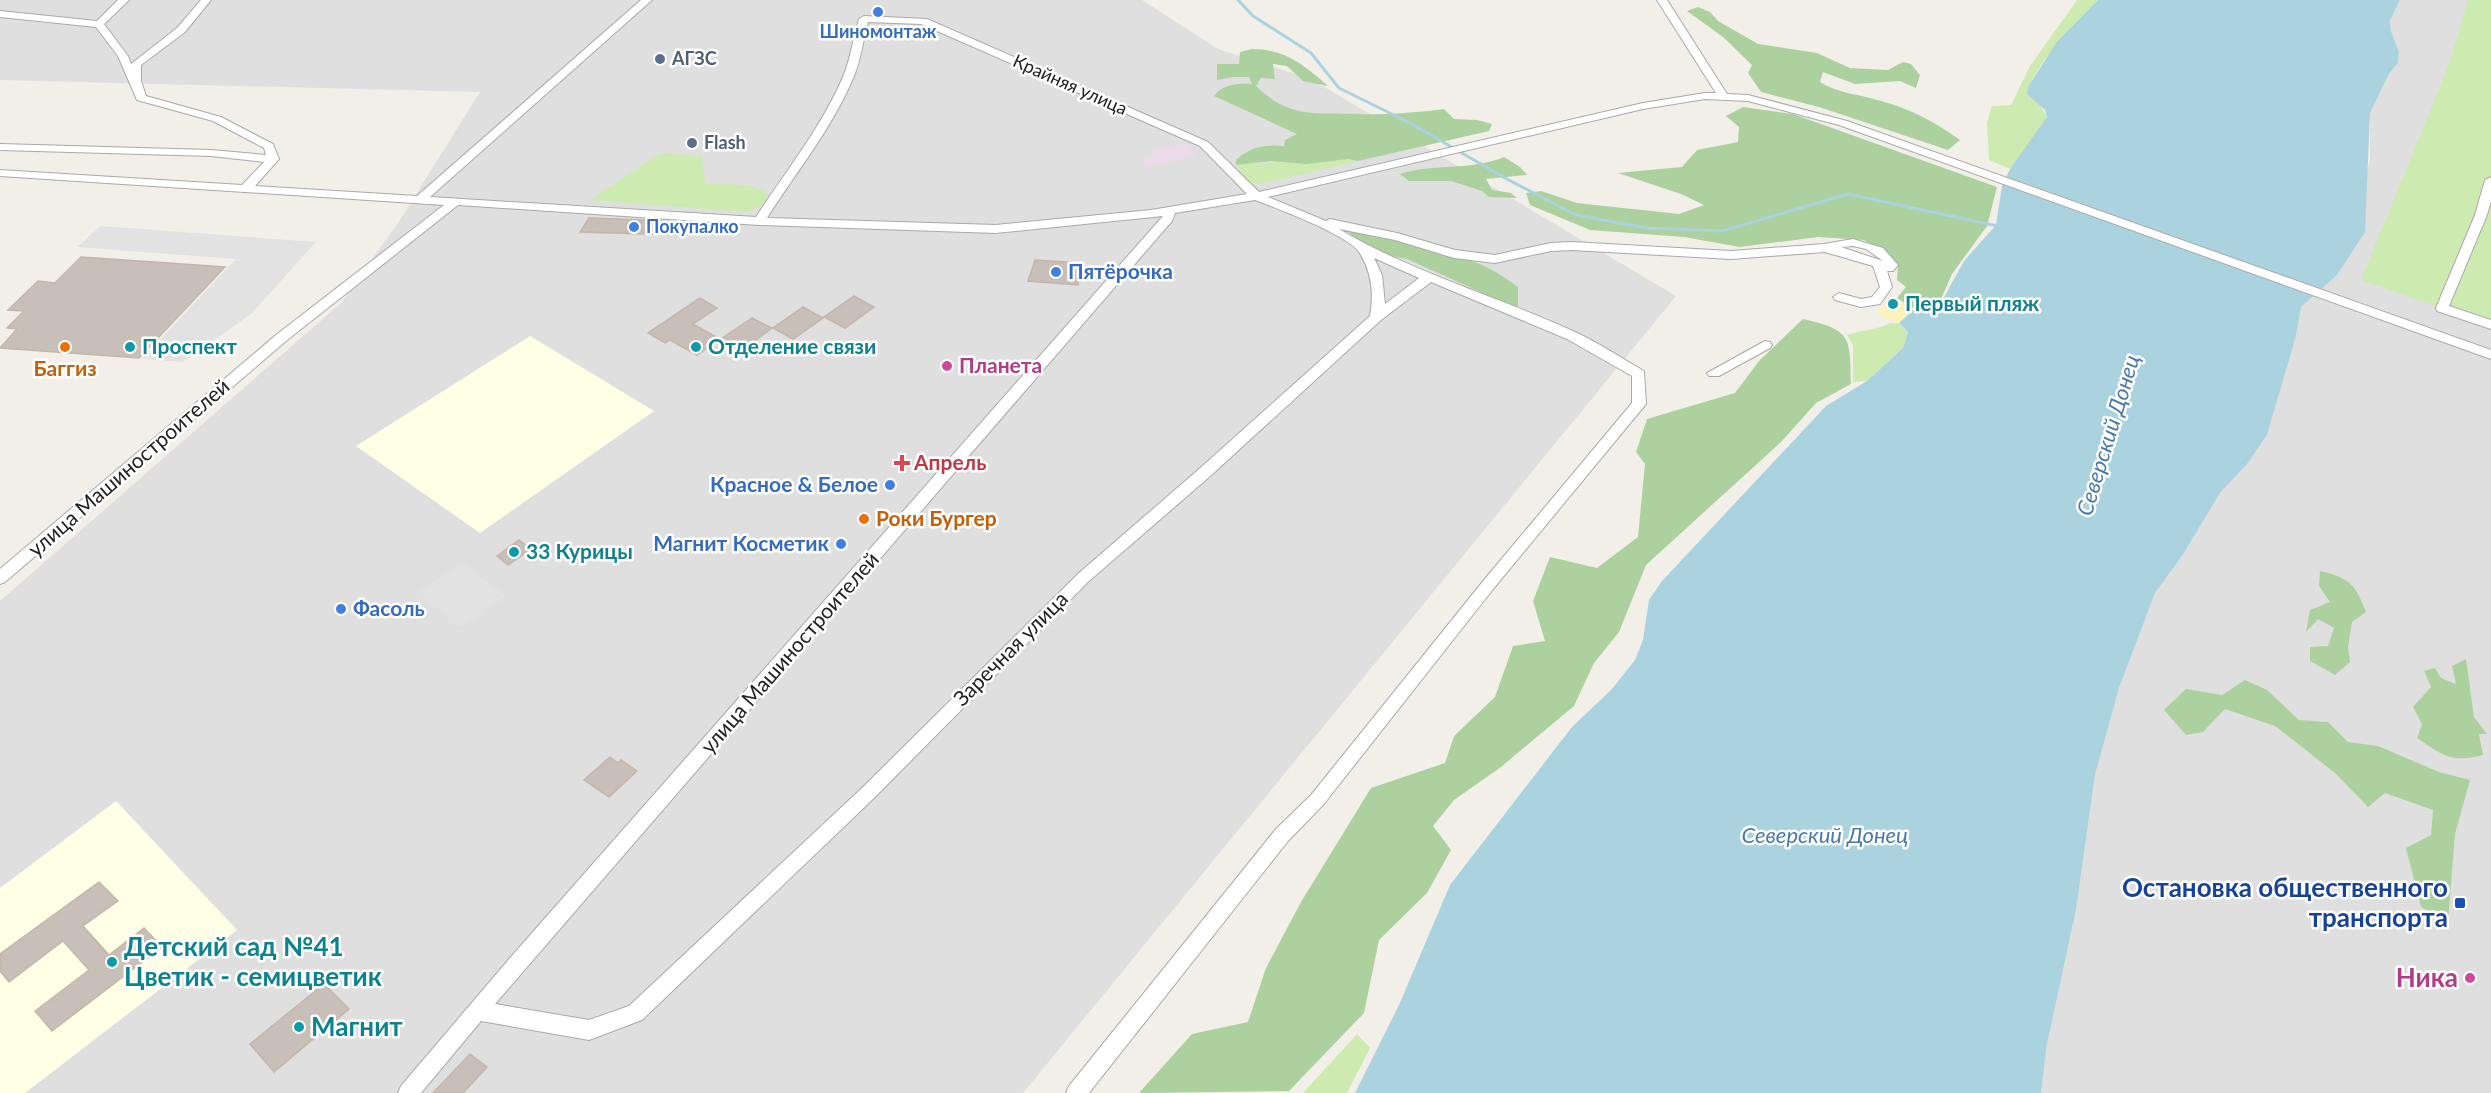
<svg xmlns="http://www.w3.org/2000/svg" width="2491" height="1093" viewBox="0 0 2491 1093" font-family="Lato,sans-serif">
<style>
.residential{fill:#e0dfdf}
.industrial{fill:#ebdbe8}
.education{fill:#ffffe5}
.grass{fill:#cdebb0}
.forest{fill:#add19e}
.sand{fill:#fff1ba}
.parking{fill:#e2e2e2}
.water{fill:#aad3df}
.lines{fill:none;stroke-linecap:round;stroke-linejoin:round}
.stream{stroke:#aad3df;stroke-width:3}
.building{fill:#c7bfb8;stroke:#c4b6ab;stroke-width:1.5}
.minor-casing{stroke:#a9a9a9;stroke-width:2}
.minor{fill:#fff;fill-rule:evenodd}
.shop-dot{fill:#3f7fe0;stroke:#fff;stroke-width:2}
.service-dot{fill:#5c6f8a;stroke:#fff;stroke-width:2}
.culture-dot{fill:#0f9aa8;stroke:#fff;stroke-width:2}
.food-dot{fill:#e8710a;stroke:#fff;stroke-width:2}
.hotel-dot{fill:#d1479c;stroke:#fff;stroke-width:2}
.health-dot{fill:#e0444e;stroke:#fff;stroke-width:2}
.transit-dot{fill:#1a4fb4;stroke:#fff;stroke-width:2}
.labels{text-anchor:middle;stroke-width:5;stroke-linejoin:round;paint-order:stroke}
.far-shop-label{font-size:18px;font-weight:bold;fill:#366cbe;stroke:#fff}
.far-service-label{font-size:18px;font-weight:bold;fill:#4e5e75;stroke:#fff;text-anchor:start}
.far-street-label{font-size:18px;fill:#222;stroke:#fff}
.shop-label{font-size:21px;font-weight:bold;fill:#366cbe;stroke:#fff;text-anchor:start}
.culture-label{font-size:21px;font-weight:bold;fill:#0d838f;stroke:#fff;text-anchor:start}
.hotel-label{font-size:21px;font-weight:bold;fill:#b23c85;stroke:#fff;text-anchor:start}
.food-label{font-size:21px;font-weight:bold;fill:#c56008;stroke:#fff}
.health-label{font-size:21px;font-weight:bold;fill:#be3a42;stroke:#fff;text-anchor:start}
.street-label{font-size:21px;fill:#222;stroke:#fff}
.water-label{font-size:22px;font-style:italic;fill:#4a7aab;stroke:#fff}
.near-transit-label{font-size:26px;font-weight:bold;fill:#164399;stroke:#fff;text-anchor:end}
.near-culture-label{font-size:26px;font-weight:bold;fill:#0d838f;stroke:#fff;text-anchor:start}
.near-hotel-label{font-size:26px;font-weight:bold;fill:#b23c85;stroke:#fff;text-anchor:end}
</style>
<rect width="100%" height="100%" fill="#f2efe9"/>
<path class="residential" d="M0,0H1142L1218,49L1311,79L1676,296L1023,1093H0V601L341,303L398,223L480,92L0,80Z
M2400,0H2491V1093H2041L2047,1044L2076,910L2095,775L2119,688L2155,593L2182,556L2220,493L2246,464L2267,435L2296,336L2301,307L2337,275L2370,160V113L2389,74L2398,63L2399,52L2391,31L2390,21Z"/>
<path class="industrial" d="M1188,143L1196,156L1145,167L1140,159L1156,156L1154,150Z"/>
<path class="education" d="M530,336L654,411L480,533L356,446Z
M116,801L237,930L25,1093H0V888Z"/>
<path class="grass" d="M2077,0H2098L2044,60L2028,87L2047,116C2041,131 2020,153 2010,169L1989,160L1987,123L1992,106L2011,105L2030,66Z
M2468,0H2491V326L2361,280L2448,67Z
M661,153L701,156L706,184C723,185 759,181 769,196L763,205L746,212L590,200Z
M1348,159L1358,161L1260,184L1248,182L1236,165C1274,161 1310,163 1348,159Z
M1890,323L1899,324L1908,332L1903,348L1867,381L1853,382V345L1847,335C1862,330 1877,330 1890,323Z
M1357,1034L1370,1048L1347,1093H1303Z"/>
<path class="forest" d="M1698,7L1710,12L1718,21L1758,44L1817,53L1850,68L1888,70L1903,62L1911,64L1920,75L1916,88L1900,81L1855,84L1823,72L1820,82C1839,94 1860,94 1881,101C1909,108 1937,123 1960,140L1948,150L1819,107L1761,92L1748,73L1752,65L1723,37L1687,11Z
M1252,49C1285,49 1304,65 1328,86L1303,81L1287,66L1273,64L1275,79L1261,78L1256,86C1291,119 1312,112 1356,114C1386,115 1413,113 1444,109L1454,119L1477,120L1492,124L1489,131L1358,161L1348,159L1306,164L1271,161L1236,165V160C1250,147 1265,144 1284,146L1285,140L1297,134L1214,96C1222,84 1240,83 1252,84L1249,77H1233L1217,80V64H1239L1240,52Z
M1743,107L1793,114L1997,187L1987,226L1952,274L1941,299L1912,308L1897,298L1906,287L1897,280L1898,264L1864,240L1818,237L1740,247L1684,237L1590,230L1530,205L1526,193L1541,191L1577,203L1679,214L1704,205L1681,194L1618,173L1682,167L1697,150L1738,142L1739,127L1726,116Z
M1504,157L1520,167L1527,175L1486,179L1492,190L1511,193L1517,198L1489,197L1482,191L1451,181H1409L1400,174C1433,163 1471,171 1504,157Z
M1346,230C1403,241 1472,250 1518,287V309L1407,259C1385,256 1361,245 1346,230Z
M1803,319C1852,330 1850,337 1851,384L1816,403L1781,442L1646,565L1619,632L1594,663L1574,706L1501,767L1454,800L1433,826L1451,850L1427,893L1379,940L1364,1013L1289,1091L1139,1093L1192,1034L1248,1022L1266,968L1301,902L1371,788L1445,763L1454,736L1495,697L1513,646L1545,641L1533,601L1550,557L1597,568L1638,537L1645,464L1636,452L1647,419L1735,393L1759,361Z
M2320,571C2350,578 2355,584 2366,612L2352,622L2348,647L2350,662L2335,675L2310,661V647L2328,646L2334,628L2318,619L2306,632L2310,610L2330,602L2319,586Z
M2466,659L2474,717L2487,734H2479L2483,755C2451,763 2444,756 2417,738L2422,724L2413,707L2431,687L2424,671L2435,668L2441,678L2456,684L2452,666Z
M2245,680L2267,690L2299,720L2328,722L2348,742L2378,746L2439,772L2470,780L2455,834L2448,922L2421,907L2406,848L2431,835L2433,810L2385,793L2368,807L2335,773L2275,726L2225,709L2203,732L2186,735L2164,710L2186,689L2222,695Z"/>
<path class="sand" d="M1892,296L1912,311L1899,323L1885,318L1877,311Z"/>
<path class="parking" d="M101,226L316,242L251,314L183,362L142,359L236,259L77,247Z
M462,563L506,596L461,628L417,593Z"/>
<path class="water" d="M2098,0H2400L2390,21L2391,31L2399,52L2398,63L2389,74L2370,113L2365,232L2337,275L2301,307L2296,336L2267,435L2247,464L2220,493L2182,556L2155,593L2119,688L2095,775L2076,910L2047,1044L2041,1093H1355L1399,1005L1450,885L1572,727L1612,689L1635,660L1643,640L1649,600L1662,581L1826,406L1867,381L1903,348L1908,332L1899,323L1912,311L1942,301L1964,261L1996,225L2002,186L2010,169L2047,117L2045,110L2027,94L2028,87L2056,43Z"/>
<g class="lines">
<path class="stream" d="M1238,0L1253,16L1311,53L1339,88L1414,125L1503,177L1576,215L1646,228L1722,231L1848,194L2002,227"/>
</g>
<path class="building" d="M589,218L648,220L688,223L680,235L580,232Z
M81,257L225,267L139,358L0,348L17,329L7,328L24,311L8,310L38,281L55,283Z
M1035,260L1083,263L1078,285L1028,281Z
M854,296L874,307L845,328L824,317Z
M700,298L717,308L693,324L720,339L697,355L670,340L665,343L648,333Z
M803,307L823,318L793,339L773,328Z
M752,318L772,328L741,351L721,339Z
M519,540L531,549L508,565L497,556Z
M610,757L618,763L621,760L637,771L609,797L584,780Z
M99,882L118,901L83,926L109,955L144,928L162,947L52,1031L35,1011L89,970L63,941L9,982L0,971V954Z
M324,984L349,1009L274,1072L250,1044Z
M470,1054L487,1067L463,1093H433Z"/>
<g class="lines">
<defs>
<path id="minor" d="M118,0H129L104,24L128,56L131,64L177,28L201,0H211L185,32L141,65V81L146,96L221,117L273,144L279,159L255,186L417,196L641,0H652L430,197L756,217C786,171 821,128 843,77C851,58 853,38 859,19L864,16L927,19L1208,142L1259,192L1643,103L1705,93H1716L1657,0H1667L1727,94L1748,95L1847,121L2491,350V359L1839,125L1748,101L1705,99L1643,109L1268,197L1326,221L1330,219L1397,233L1455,250L1495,255L1551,243L1572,242L1731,251L1824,244L1853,239L1883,248L1898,265L1893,271H1887L1892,287L1880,304L1861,307L1835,300L1833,297L1839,293L1861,299L1872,297L1880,287L1873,266L1825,252L1731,259L1572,250L1551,251L1495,263L1454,258L1395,240L1339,229C1413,273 1497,296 1575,332C1599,343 1621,358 1644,371L1646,404L1494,588L1323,805L1288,841L1089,1093H1066L1069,1086L1276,829L1311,795L1484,580L1632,403V376L1567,339L1431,282L1381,320L1208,478L1089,581L873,799L642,1020L589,1040L481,1021L421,1093H398L401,1086L510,958L1163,216L996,233L759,225L458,205L286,341L5,582L0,584V569L276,335L444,205L0,176V170L242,185L264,162L211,156L0,150V144L211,150L266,155L264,148L213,121L137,100L118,56L96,27L0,17V11L97,21ZM868,22L921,24L1200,146L1247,194L1151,210L996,225L767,218C797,171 833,127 854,76C861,59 863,40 868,22ZM1255,200C1276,208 1348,235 1359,252C1372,272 1374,294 1370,316L1198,470L1079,573L861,789L629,1006L589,1020L495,1004L1172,221L1175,213ZM1853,246L1866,249L1883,261L1841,247ZM1374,258L1419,278L1385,304L1382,275Z
M2491,177V201L2487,215L2449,306L2491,320V329L2437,311L2436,308L2475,215L2485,180Z
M1765,341L1770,342L1772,345L1770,348L1719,376H1709L1707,373Z"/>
</defs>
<use href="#minor" class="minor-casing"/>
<use href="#minor" class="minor"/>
</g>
<g class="shop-dot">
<circle cx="878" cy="12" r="6"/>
<circle cx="634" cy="227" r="6"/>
<circle cx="1056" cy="272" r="6"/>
<circle cx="890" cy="485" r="6"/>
<circle cx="841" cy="544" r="6"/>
<circle cx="341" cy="609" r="6"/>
</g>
<g class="service-dot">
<circle cx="660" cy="59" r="6"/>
<circle cx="692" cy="143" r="6"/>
</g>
<g class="culture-dot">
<circle cx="1893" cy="304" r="6"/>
<circle cx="130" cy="347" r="6"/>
<circle cx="696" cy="347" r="6"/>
<circle cx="514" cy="552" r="6"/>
<circle cx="112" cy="962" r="6"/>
<circle cx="299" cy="1027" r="6"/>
</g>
<g class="food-dot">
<circle cx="65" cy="347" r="6"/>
<circle cx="864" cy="519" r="6"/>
</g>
<g class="hotel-dot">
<circle cx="947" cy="366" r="6"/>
<circle cx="2470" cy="978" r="6"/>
</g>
<path class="health-dot" d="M899 454h6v6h6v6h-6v6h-6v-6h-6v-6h6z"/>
<rect class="transit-dot" x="2454" y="897" width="12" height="12" rx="3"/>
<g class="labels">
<g class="far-shop-label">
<text x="878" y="38">Шиномонтаж</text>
<text x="646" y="233" text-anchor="start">Покупалко</text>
</g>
<g class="far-service-label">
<text x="672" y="65">АГЗС</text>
<text x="704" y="149">Flash</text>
</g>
<g class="far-street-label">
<text transform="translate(1070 85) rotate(24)" y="6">Крайняя улица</text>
</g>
<g class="shop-label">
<text x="1068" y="279">Пятёрочка</text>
<text x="878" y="492" text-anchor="end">Красное &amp; Белое</text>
<text x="829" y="551" text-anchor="end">Магнит Косметик</text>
<text x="353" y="616">Фасоль</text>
</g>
<g class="culture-label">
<text x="1905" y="311">Первый пляж</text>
<text x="142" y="354">Проспект</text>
<text x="708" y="354">Отделение связи</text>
<text x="526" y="559">33 Курицы</text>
</g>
<g class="hotel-label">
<text x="959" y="373">Планета</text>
</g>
<g class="food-label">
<text x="65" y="376">Баггиз</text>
<text x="876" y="526" text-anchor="start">Роки Бургер</text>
</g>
<g class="health-label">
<text x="914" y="470">Апрель</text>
</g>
<g class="street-label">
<text transform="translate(129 468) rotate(-41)" y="7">улица Машиностроителей</text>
<text transform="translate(1011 649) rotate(-45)" y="7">Заречная улица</text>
<text transform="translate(790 653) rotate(-49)" y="7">улица Машиностроителей</text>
</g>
<g class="water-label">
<text transform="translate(2108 435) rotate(-73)" y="8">Северский Донец</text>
<text x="1825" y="843">Северский Донец</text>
</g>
<g class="near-transit-label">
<text x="2448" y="897">Остановка общественного<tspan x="2448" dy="30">транспорта</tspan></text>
</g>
<g class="near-culture-label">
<text x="124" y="956">Детский сад №41<tspan x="124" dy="30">Цветик - семицветик</tspan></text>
<text x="311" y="1036">Магнит</text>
</g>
<g class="near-hotel-label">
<text x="2458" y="987">Ника</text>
</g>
</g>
</svg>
